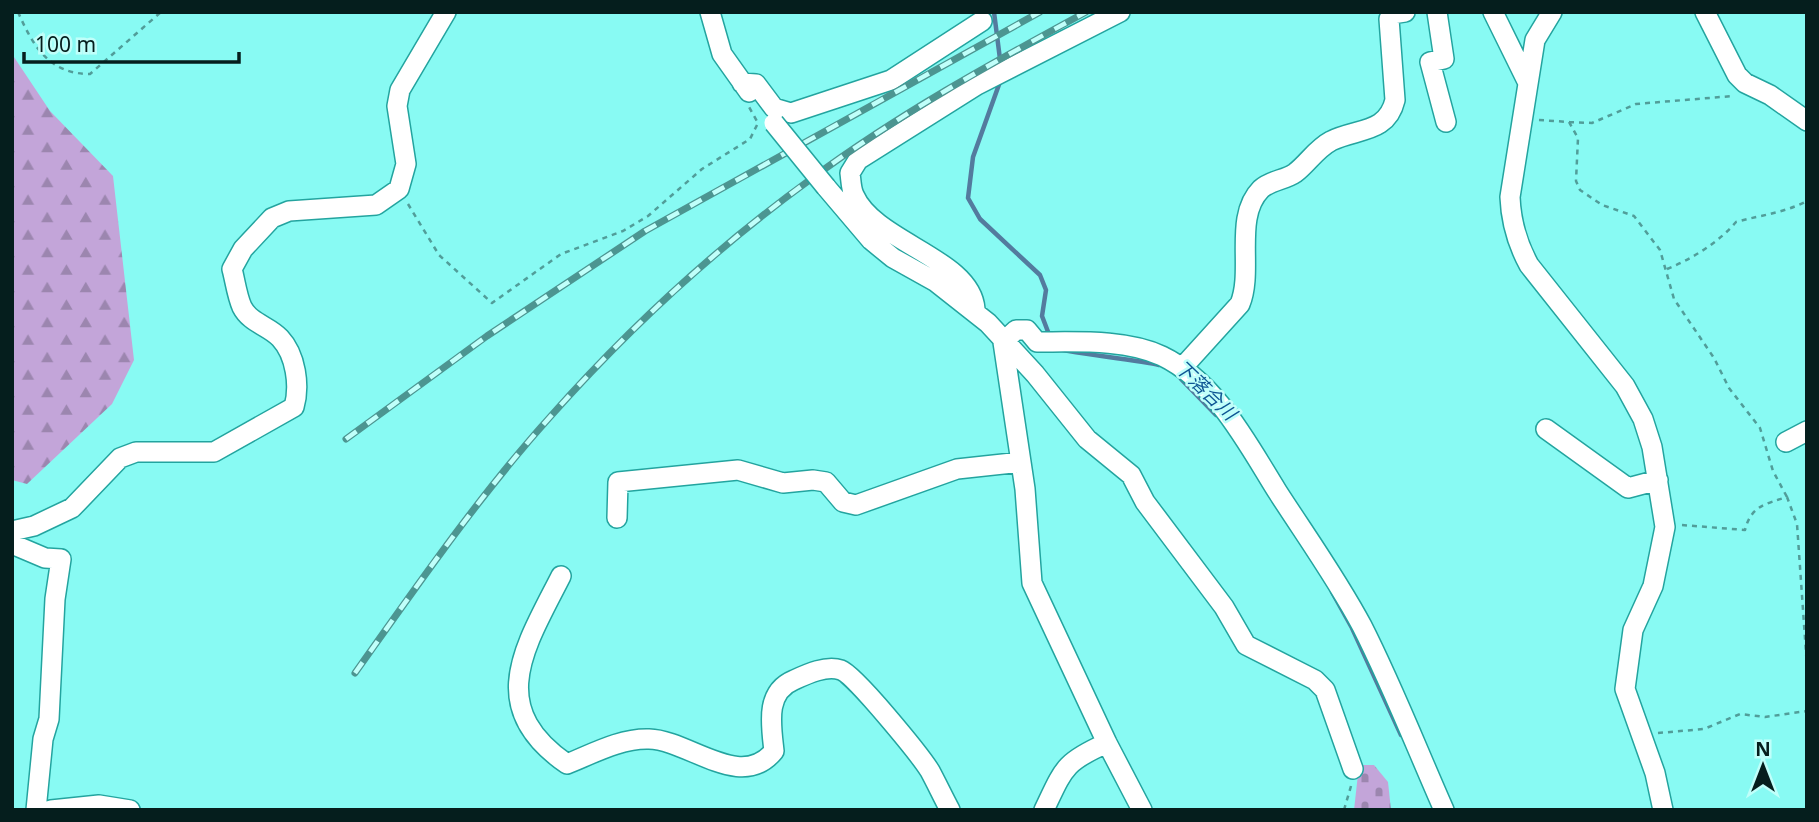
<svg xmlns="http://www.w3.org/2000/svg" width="1819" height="822" viewBox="0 0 1819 822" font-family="'Noto Sans','Noto Sans JP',sans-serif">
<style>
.forest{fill:url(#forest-firs)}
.cemetery{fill:url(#cemetery-stones)}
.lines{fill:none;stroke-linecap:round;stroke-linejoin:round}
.stream{stroke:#537b9e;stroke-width:4.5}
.minor-casing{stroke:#23a49f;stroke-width:22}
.path{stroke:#519d99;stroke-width:2.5;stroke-dasharray:5 5;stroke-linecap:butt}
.minor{stroke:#fff;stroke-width:19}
.rail-casing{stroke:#4c9591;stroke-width:7}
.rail{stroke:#c0fffa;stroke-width:4.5;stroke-dasharray:13;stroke-linecap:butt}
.minor-bridge-casing{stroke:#23a49f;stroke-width:22;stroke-linecap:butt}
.minor-bridge{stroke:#fff;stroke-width:19}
.labels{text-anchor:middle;stroke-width:5;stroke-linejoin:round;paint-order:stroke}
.water-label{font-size:19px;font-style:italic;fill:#0e5694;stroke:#c0fffa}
</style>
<defs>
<pattern id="forest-firs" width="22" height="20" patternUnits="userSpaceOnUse" patternTransform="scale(1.75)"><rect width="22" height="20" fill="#c3a5d9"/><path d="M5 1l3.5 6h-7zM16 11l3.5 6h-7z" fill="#9c86af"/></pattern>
<pattern id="cemetery-stones" width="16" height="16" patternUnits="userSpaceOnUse" patternTransform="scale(1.75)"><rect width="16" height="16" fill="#c3a5d9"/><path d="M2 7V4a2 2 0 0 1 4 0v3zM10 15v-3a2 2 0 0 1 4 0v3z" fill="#9c86af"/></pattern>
</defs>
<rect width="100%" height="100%" fill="#88faf3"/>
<path class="forest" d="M12,54L50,111L113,176L134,360L112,404L27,484L12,480Z"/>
<path class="cemetery" d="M1359,765H1374L1388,782L1391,810H1354Z"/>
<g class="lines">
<path class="stream" d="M994,12L1001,67
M1001,79L973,157L968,198L980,219L1040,275L1046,290L1042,316L1050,337
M1055,348C1060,352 1141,360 1159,365
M1181,379L1216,415
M1332,592L1352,628L1401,735"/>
<defs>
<path id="minor" d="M710,12L722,54L749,92
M1437,12L1444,59L1430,62L1446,122
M1493,12L1527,81
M1552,12L1535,40L1510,197C1511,223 1517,243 1529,265L1625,386L1643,419L1652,447L1665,527L1653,586L1633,630L1625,689L1655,773L1663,810
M1705,12L1737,75L1745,83L1770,95L1807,121
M742,83L756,84L774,108L791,113L891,80L982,21
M826,187L871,240L893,258L936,282L988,323L1035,374L1087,439L1131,475L1145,502L1224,607L1246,645L1315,680L1325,690L1353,769
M975,309C971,258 875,243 854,195C851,189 851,180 850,173L858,160L977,85L1120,12
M1003,342L1016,330H1027L1037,342C1076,342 1126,339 1162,356C1216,382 1247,443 1277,491C1306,536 1337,579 1362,626C1392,685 1417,749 1444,810
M1003,342L1025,489L1032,583L1107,743L1142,810
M1182,368L1240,304C1254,270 1233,217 1261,189C1271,180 1285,180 1295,173C1308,163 1316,149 1331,141C1357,128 1387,134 1395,100L1389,19L1392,14L1405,12
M1546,429L1628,488L1658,480
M1786,442L1807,431
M617,518L618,482L738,470L783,483L813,480L826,482L843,502L856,505L957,469L1021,462
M12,531L34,526L72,508L120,458L136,452H214L294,407C300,386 296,355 280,338C269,326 250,323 242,307C237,296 235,280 232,269L243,249L272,218L289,211L376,205L399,189L406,164L397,106L400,90L446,12
M12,544L45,558L61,559L55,599L49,719L43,739L36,810
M561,576C525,647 484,707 567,764C592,754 621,738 649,739C689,740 741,792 774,751C771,724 765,692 794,680C807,674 826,665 841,670C855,675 920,755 930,771C937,784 943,797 950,810
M51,810L99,805L130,810
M1044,810C1064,768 1064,762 1107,743"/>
</defs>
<use href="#minor" class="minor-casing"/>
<path class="path" d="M18,12C33,46 49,74 90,74L161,12
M1539,120L1569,122L1578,138L1576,181L1580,190L1602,205L1634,216L1660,250L1674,299L1714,358L1729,388L1760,428L1773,471L1787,497
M1569,122L1592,123L1636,104L1733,96
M408,204L439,255L492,303L561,254L623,231L648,216L702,169L750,139L758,123L749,107
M1667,269C1692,259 1719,242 1736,222C1761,215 1784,213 1807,201
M1682,525L1745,530C1751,506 1765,504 1787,497L1797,524L1807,667
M1658,733L1704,729L1740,714L1765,717L1807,711
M1344,810L1351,786"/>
<use href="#minor" class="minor"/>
<defs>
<path id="rail" d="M346,439L487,336L645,231L1040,12
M355,673C417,586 478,497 550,417C628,329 716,248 811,179C897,115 992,63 1086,12"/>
</defs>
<use href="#rail" class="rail-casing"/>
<use href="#rail" class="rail"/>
<defs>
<path id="minor-bridge" d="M774,123L826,187"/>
</defs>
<use href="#minor-bridge" class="minor-bridge-casing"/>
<use href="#minor-bridge" class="minor-bridge"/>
</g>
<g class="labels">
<g class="water-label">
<text transform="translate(1206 390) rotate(44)" y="7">下落合川</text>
</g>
</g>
<rect width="1819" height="822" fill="none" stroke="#051e1d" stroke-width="28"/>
<g transform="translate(1763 766)" stroke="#c0fffa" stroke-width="5" paint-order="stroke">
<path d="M0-5L12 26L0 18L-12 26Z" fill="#051e1d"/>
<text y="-10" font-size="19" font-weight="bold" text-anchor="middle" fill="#051e1d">N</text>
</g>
<path d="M24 52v10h215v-10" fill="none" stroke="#051e1d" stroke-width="3.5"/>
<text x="35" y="52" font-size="21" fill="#051e1d" stroke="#c0fffa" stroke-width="5" paint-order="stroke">100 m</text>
</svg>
